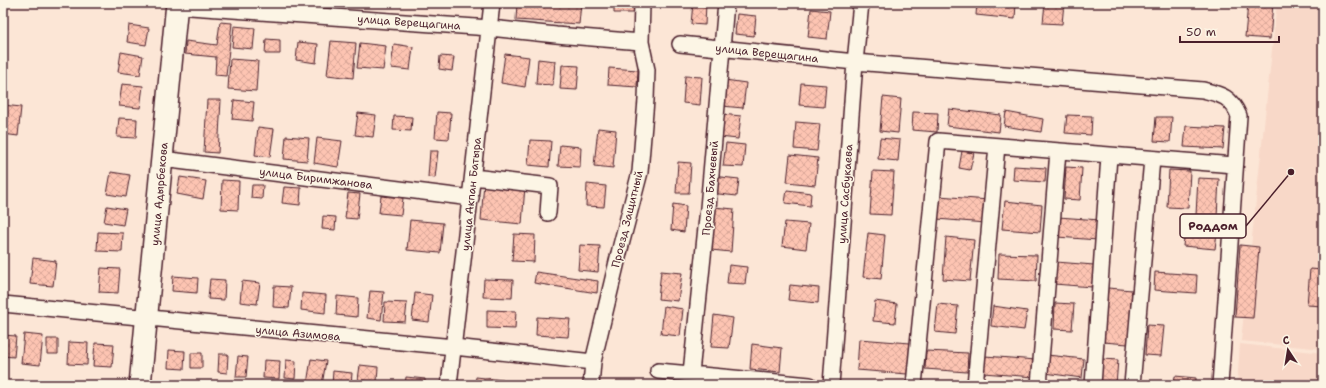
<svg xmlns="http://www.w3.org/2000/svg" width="1326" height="388" viewBox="0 0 1326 388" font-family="'Shantell Sans',sans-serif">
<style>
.built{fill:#f8d8c8}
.building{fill:url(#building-cross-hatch);stroke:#4a1f2b}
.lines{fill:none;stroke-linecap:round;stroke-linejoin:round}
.minor-casing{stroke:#4a1f2b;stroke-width:18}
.secondary-casing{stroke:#4a1f2b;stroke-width:24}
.minor{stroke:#fcf5e5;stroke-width:15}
.secondary{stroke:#fcf5e5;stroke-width:21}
.labels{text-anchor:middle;stroke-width:3;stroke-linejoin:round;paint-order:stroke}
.street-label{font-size:11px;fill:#4a1f2b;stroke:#fcf5e5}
.leader{fill:none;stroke:#4a1f2b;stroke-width:1.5}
.callout-dot{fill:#4a1f2b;stroke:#fcf5e5;stroke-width:1.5}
.callout{fill:#fcf5e5;stroke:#4a1f2b;stroke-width:1.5}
.callout-label{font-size:12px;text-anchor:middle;font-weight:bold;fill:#4a1f2b}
</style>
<defs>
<pattern id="building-cross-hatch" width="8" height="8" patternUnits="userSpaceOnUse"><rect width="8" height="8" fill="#fdc4b2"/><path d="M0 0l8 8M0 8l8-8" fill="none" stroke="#daa899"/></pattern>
</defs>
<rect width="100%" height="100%" fill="#fce6d6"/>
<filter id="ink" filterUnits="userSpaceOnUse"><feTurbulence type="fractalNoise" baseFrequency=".025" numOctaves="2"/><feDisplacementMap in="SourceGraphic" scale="8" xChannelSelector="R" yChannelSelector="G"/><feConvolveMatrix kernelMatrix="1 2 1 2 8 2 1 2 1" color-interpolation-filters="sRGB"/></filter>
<g filter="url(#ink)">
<path class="built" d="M1277,3H1323V349L1241,341Z
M1240,344L1323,353V385H1237Z"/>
<path class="building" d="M517,3H581L579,24L516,20Z
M614,3H637V13H614Z
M693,3H706L705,25L691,24Z
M977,3H1016L1015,19L976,15Z
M1045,3H1064L1062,24L1043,23Z
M1248,3H1273L1270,39L1245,37Z
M811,9L830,11L827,39L808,37Z
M737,14L756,16L754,36L735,34Z
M220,22L232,23L226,76L215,75L216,57L185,54L186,41L217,45Z
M129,25L149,28L146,45L127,42Z
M234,26L255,28L253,49L232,47Z
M266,39L280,40V54H265Z
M331,41L356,43L353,78L327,75Z
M298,42L318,44L316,63L296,60Z
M360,43L386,46L383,70L357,68Z
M394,44L413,47L410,70L391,68Z
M121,52L143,56L140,75L118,72Z
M505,54L529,57L525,87L501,83Z
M440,56L454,57L452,71L439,69Z
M230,59L258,61L256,91L228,89Z
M538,59L555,61L553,85L536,84Z
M562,65L579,66L577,90L560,89Z
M609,68L638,70L637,87L608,85Z
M685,76L702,77L700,105L683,103Z
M725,80L746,83L743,108L722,106Z
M801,83L826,85L824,107L799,105Z
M122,84L143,86L140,108L119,106Z
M883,97L901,99L898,133L880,131Z
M207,100H221L218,153L204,152Z
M234,100L254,102L252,121L232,119Z
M3,105L21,107L18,136L3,134Z
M949,109L1001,115L999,132L947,126Z
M437,112L451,113L449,139L435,138Z
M913,112L938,113L937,132L912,130Z
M1006,112L1043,119L1041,132L1004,126Z
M358,113L376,115L373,137L355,135Z
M721,114L741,116L738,139L719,137Z
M1067,115L1092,116L1091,135L1065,133Z
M394,116L412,117L411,131L393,130Z
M1156,117H1172L1170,142L1154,141Z
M119,118L137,119L136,138L117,137Z
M796,122L820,124L817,151L794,149Z
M1186,126L1225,128L1223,149L1184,147Z
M258,127L274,129L270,157L255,155Z
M598,128L616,130L613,168L594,166Z
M286,136L309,138L307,161L284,159Z
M317,138L342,141L338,167L314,163Z
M880,138L900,140L898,161L878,159Z
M530,140L551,141L549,167L528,165Z
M726,143L745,145L743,167L723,166Z
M560,145L581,147L580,167L558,166Z
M430,151H438L435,178L428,177Z
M962,151L974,153L970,170L959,168Z
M790,155L818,158L815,185L787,182Z
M678,162L691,163L689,193H676Z
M1014,166L1046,168L1045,182L1013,180Z
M1066,167L1082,168L1080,200L1064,199Z
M1169,170L1190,171L1188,208L1167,207Z
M873,171L894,172L891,215L870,214Z
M111,172L130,175L126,197L107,194Z
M712,176L739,179L737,196L710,193Z
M180,177L206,181L203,199L177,194Z
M1198,178L1219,179L1217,216L1196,215Z
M222,180L239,181L238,210L221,209Z
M484,182L525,186L522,224L481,220Z
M587,184L606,186L604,207L586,206Z
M252,185H263L262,199L251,198Z
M284,187L301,188L300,205L282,203Z
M787,190L811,193L810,206L785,203Z
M348,193L360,194L357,219L345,218Z
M381,196L403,198L401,215L379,213Z
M939,196L988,200L985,223L937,219Z
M1005,201L1042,205L1040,232L1002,229Z
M673,204L686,206L684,232L671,230Z
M107,206L126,209L123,225L104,222Z
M714,207L734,209L731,252L711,250Z
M323,216L336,217L335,230L322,229Z
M1058,217L1100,220L1098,240L1057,237Z
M410,220L443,223L440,253L407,250Z
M1186,221L1218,224L1215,249L1183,246Z
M785,222L809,224L806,249L782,246Z
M98,232L123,233L122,252L97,251Z
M868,233L885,235L881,279L863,277Z
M514,234L535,235L534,262L512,261Z
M946,237L974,240L970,281L943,279Z
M580,245L600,246L598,272L578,270Z
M1240,245L1259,247L1253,318L1235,317Z
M999,254L1037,255L1036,281L998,279Z
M33,258L56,261L53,286L30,284Z
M1056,262L1094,265L1092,287L1054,284Z
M729,265L747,267L745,284L727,283Z
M101,268L120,269L118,293L99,292Z
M1310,269L1323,270V306L1307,305Z
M661,271L682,273L678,301L658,299Z
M536,272L598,281L597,293L534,283Z
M1155,272L1197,275L1196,293L1154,290Z
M173,276L198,278L197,293L172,291Z
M210,279L225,280L224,300L208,299Z
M484,279L513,280L512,298L483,297Z
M242,281L260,283L257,304L240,302Z
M790,285L819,288L818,303L788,300Z
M274,286L291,287L289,308L273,307Z
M1108,288L1132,290L1128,344L1103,342Z
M370,291L384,292L381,320L367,318Z
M302,293L326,295L325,313L301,310Z
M415,293L432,295L429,322L412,320Z
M337,296L358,298L357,317L336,315Z
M875,301L897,304L895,323L873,321Z
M385,302L407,303L405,322L384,321Z
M1055,303L1074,304L1072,330L1054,329Z
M938,304L958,306L955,334L935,332Z
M664,306L683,309L680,336L661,334Z
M993,306L1027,311L1024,330L991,326Z
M487,310L516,311L515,329L487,328Z
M714,315L733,318L729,348L711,347Z
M537,317L570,319L568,337L536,335Z
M1147,325L1164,326L1161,356L1145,355Z
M24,334L43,336L40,365L21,363Z
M3,335L16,336L14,357L3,356Z
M47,339H58V354H47Z
M859,339L910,343L907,374L857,370Z
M69,342L88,343L87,365L68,364Z
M95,343L114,344L112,367L93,366Z
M752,344L782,348L780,372L750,369Z
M169,350L185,351L184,369L168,368Z
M926,351L968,353L967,372L925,369Z
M191,353H202V368H191Z
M219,354H228L227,373L218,372Z
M1047,355L1084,359L1082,378L1045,373Z
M238,356L248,357L246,377H236Z
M985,356L1036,360L1034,377L983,373Z
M311,359L326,361L322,385L307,384Z
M1102,359L1118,360L1116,385H1100Z
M264,360L280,361L279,379L263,378Z
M286,360L296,361L295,379L285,378Z
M360,365L378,367L377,382L358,380Z
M333,371L352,373L351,385H332Z
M1175,376L1196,378V385H1174Z
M406,377L425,379V385H405Z
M476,377L503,380V385H475Z"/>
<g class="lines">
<defs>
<path id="minor" d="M176,6L490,28L556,35L641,42
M680,44L855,62L1203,90C1223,95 1231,97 1239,116L1220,385
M162,159L471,198
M473,177L550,186L548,213
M3,304L454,347L593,362
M658,371L810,385
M691,373L708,208L726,3
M449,385L492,3
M591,385L593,362L621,245L640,172L646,100L647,70L641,42L642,3
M831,385L855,62L861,3
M914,385L938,141L1234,165
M975,385L997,146
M1039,385L1058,151
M1093,385L1109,156
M1132,385L1152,159"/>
<path id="secondary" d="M140,385L177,3"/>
</defs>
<use href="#minor" class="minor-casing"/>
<use href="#secondary" class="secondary-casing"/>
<use href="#minor" class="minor"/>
<use href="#secondary" class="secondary"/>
</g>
</g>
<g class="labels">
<g class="street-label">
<text transform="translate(409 22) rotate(4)" y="4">улица Верещагина</text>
<text transform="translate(767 53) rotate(6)" y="4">улица Верещагина</text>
<text transform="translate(316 178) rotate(7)" y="4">улица Биримжанова</text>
<text transform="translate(710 188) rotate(-85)" y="4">Проезд Бахчевый</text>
<text transform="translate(159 194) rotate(-85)" y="4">улица Адырбекова</text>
<text transform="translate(471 194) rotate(-84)" y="4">улица Акпан Батыра</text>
<text transform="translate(845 194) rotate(-86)" y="4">улица Сасбукаева</text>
<text transform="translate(627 219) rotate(-76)" y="4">Проезд Защитный</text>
<text transform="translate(298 333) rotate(5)" y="4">улица Азимова</text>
</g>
</g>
<path class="leader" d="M1291 172L1246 226"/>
<circle class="callout-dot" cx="1291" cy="172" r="4"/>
<rect class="callout" x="1180" y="214" width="66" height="24" rx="4"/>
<g class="callout-label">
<text x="1213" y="230">Роддом</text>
</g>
<rect width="1326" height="388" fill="none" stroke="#fcf5e5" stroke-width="16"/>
<rect x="8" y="8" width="1310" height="372" fill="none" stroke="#4a1f2b" stroke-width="1.5" filter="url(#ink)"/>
<g transform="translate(1288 350) rotate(348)" stroke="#fcf5e5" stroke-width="3" paint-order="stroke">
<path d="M0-3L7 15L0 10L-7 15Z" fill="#4a1f2b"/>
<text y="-6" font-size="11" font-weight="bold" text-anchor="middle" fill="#4a1f2b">С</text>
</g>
<path d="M1180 36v6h99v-6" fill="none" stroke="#4a1f2b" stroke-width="2"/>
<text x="1186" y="36" font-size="12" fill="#4a1f2b" stroke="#fcf5e5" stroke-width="3" paint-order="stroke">50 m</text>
</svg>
